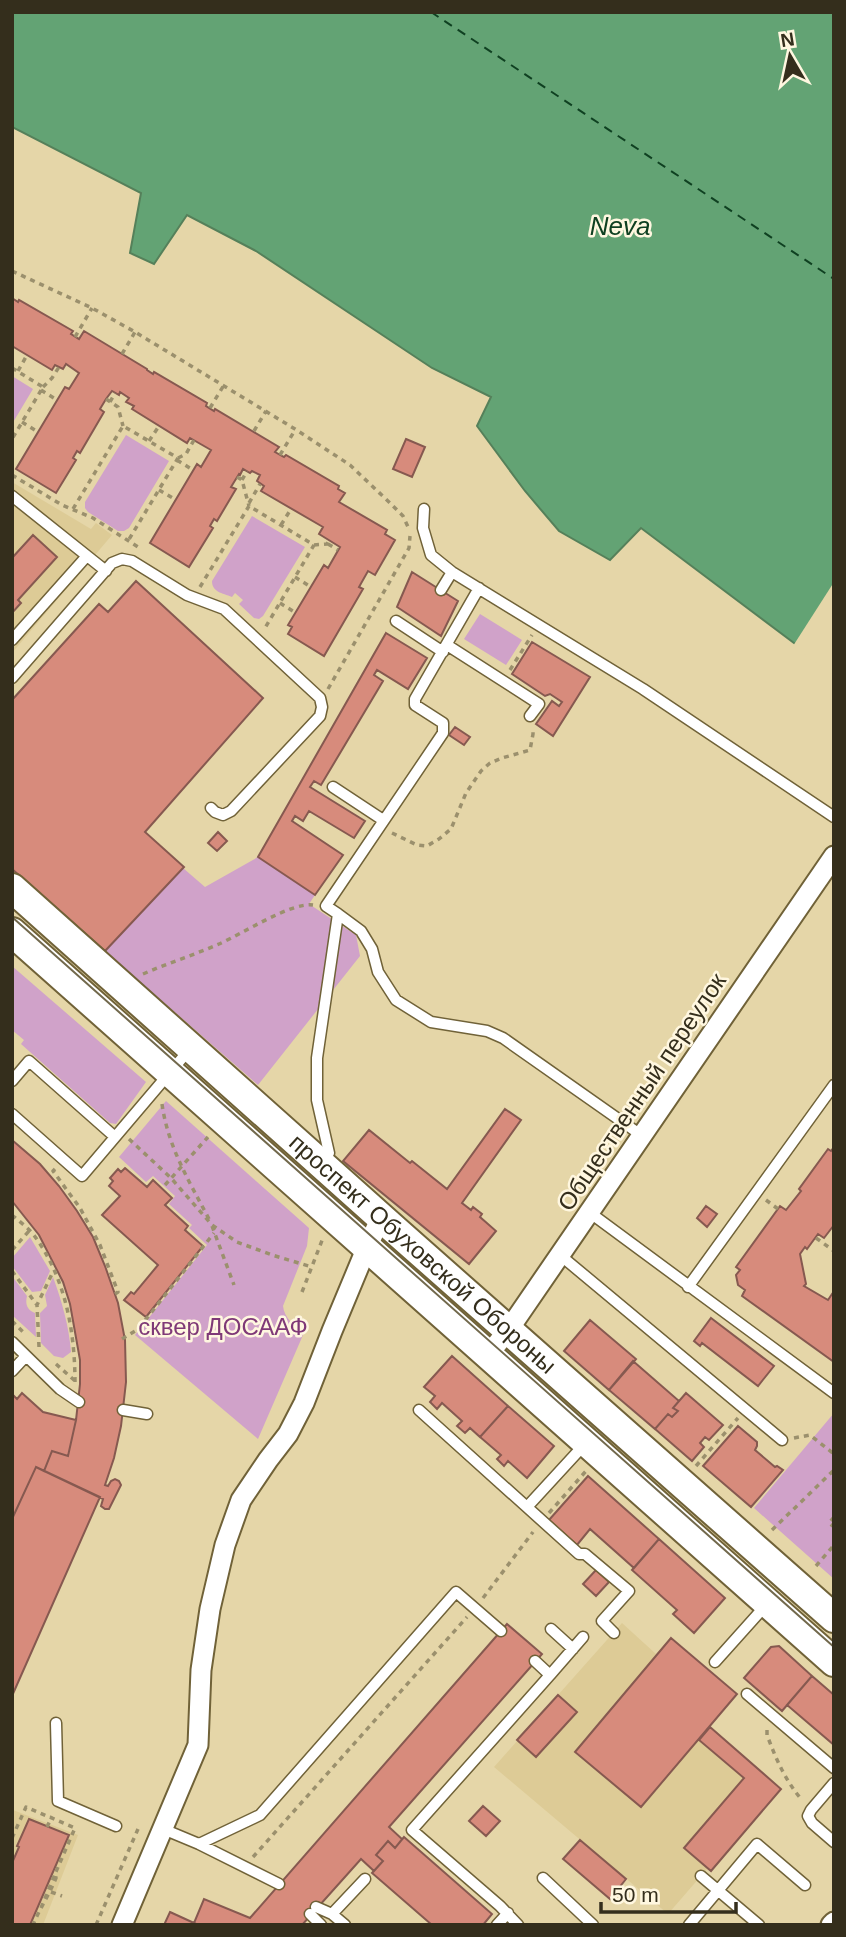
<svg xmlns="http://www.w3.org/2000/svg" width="846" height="1937" font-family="Arial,sans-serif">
<rect width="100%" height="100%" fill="#e5d6a8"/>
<!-- built -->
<path fill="#ddcb96" d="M12 482 91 529 96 523 112 535 12 653Z
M622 1623 656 1654 671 1638 737 1694 710 1727 781 1789 711 1871 707 1869 668 1914 494 1767Z
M13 1810 78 1835 43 1925H12Z"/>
<!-- green -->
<path fill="#d0a2c9" d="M12 376 33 389 12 424Z
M126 435 169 461 129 528 124 531H118L88 512 85 508V502Z
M252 516 305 547 263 616 259 619 254 618 239 604 243 600 235 593 232 597C222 593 212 592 212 581Z
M480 614 522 640 506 665 464 639Z
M258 857 315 895 309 904 356 935 360 956 258 1085 105 951 183 868 205 887Z
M12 966 146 1082 116 1124 110 1123 21 1044 24 1040 12 1030Z
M166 1101 309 1228 307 1246 283 1306C284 1318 295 1326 303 1335L258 1439 135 1335 207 1245 189 1228 192 1225 169 1204 175 1196 153 1176 146 1182 119 1157Z
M30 1237 50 1271 41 1291 32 1292 12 1266V1258Z
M12 1276 27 1296C25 1304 27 1310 35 1313L36 1337 12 1315Z
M53 1277C62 1302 69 1326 71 1352L63 1358 54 1356 41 1343 40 1313 47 1306 45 1295Z
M834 1413V1579L754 1508Z"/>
<!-- water -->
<path fill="#63a374" stroke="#55805a" stroke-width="2" d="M12 12H834V673L641 528 610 560 559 531 525 491 477 426 491 397 432 368 256 251 187 215 154 264 130 253 141 193 12 127Z"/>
<!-- pier -->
<path fill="#e5d6a8" d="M834 582V676L793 646Z"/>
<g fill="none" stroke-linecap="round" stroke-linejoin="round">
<!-- ferry -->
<path stroke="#0f4021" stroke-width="2" stroke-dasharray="9 7" stroke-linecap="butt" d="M431 12 834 279"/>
</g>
<!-- building -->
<path fill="#d78b7c" stroke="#865950" stroke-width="2" d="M12 298 18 302 19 300 73 331 71 334 79 339 84 331 147 369V370L153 374 154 372 207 403 206 406 214 411 215 409 279 447 275 452 284 457 286 455 339 486 338 489 345 493 339 502 387 530 385 534 395 540 375 575 368 571 359 587 363 589 324 656 288 634 292 627 288 625 324 565 328 568 340 547 319 534 323 527 261 491 264 486 257 481 260 475 252 471 250 473 243 469 240 475 239 474 231 487 236 489 217 521 214 519 210 526 213 528 189 567 150 543 197 464 201 467 211 450 190 438 187 443 132 409 134 406 126 402 129 398 120 392 119 395 112 391 106 399 100 409 104 412 80 453 77 451 73 458 76 460 56 493 16 469 65 387 69 389 79 373 66 364 63 369 55 365 52 370 12 346Z
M406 439 425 447 412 477 393 469Z
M33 535 57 557 18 600 21 603 12 613V558Z
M412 572 458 601 441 636 397 607Z
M136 581 263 698 145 832 184 867 105 951 12 869V700L99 604 108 612Z
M386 633 427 658 408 689 377 670 374 675 383 681 321 785 314 781 310 787 365 821 354 838 309 811 303 821 295 816 292 821 343 855 315 895 258 857Z
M532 642 590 677 553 736 536 724 552 701 559 706 562 702 550 694 545 696 512 674Z
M455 727 470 737 464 745 449 735Z
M218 832 227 841 217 851 208 843Z
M505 1109 521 1120 462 1203 471 1210 473 1207 482 1214 480 1217 496 1231 469 1264 343 1161 369 1130 410 1163 412 1161 447 1189Z
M12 1140 40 1164 59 1186 77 1211 93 1237 105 1266 118 1303 125 1340 126 1382 121 1426 114 1458 105 1485 108 1486 111 1481 115 1479 119 1481 121 1485 109 1509H105L101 1506 103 1499 44 1471 52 1451 68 1456 76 1420 80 1384V1360L70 1304 63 1282 39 1235 12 1201Z
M834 1147V1225L824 1238 818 1234 807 1249 805 1247 800 1254 806 1284 804 1286 828 1300 832 1294 834 1296V1362L742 1296 745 1290 738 1285 736 1275 740 1270 736 1267 780 1206 786 1210 801 1191 799 1189 828 1149 831 1151Z
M125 1168 147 1187 153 1180 172 1198 165 1205 188 1226 185 1230 203 1246 146 1317 124 1300 131 1292 134 1294 158 1265 102 1215 120 1196 109 1186 113 1181 110 1178 118 1169 121 1172Z
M706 1206 717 1214 707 1227 697 1218Z
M711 1318 774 1366 758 1386 702 1343 700 1346 694 1341Z
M590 1320 636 1359 609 1390 564 1351Z
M452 1356 508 1406 480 1437 470 1428 465 1433 457 1426 462 1421 442 1403 437 1409 430 1402 435 1396 424 1387Z
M633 1361 679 1401 673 1408 678 1411 672 1417 668 1414 655 1429 609 1390Z
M22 1393 43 1412 76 1420 68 1456 52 1451 44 1471 36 1467 12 1519V1394L17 1399Z
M686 1393 723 1425 709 1440 705 1437 700 1443 704 1447 692 1461 655 1429 668 1414 672 1417 678 1411 673 1408Z
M508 1406 554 1446 527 1478 508 1461 504 1466 497 1459 501 1455 480 1437Z
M738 1426 757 1442V1446L755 1450 775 1467 777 1466 783 1470 751 1507 703 1466Z
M36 1467 100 1497 12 1696V1519Z
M588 1476 659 1539 634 1568 590 1529 577 1545 549 1520Z
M659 1539 725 1598 694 1633 673 1614 677 1610 632 1570Z
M596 1570 609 1582 596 1596 583 1584Z
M507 1624 542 1654 389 1827 402 1839 395 1848 388 1841 376 1855 383 1861 374 1871 361 1859 302 1925H198L194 1923 204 1899 250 1918Z
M671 1638 737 1694 641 1807 575 1752Z
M779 1646 812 1676 782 1711 744 1678 771 1647Z
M812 1676 834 1695V1745L787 1705Z
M558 1695 577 1712 536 1757 517 1740Z
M710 1727 781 1789 711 1871 684 1848 744 1778 699 1740Z
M483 1806 500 1821 486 1836 469 1821Z
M29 1819 69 1835 30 1925H12V1863L19 1847 17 1846Z
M404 1837 492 1914 483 1925H432L372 1873 383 1861 376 1855 388 1841 395 1848Z
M580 1840 626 1879 610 1899 563 1859Z
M170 1912 194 1923 198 1925H164Z"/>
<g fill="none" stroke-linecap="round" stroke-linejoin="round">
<defs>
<path id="service" d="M12 496 106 571
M424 509 423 528 431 555 452 572 643 689 834 817
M441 590 452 572
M396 621 443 652
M12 640 86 557
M447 645 539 704 530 716
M12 678 112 563 122 559 132 561 187 595 224 609 320 698 322 707 320 716 231 811 223 815 215 812 211 808
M333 787 383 820
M338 914 326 906 443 733V723L415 705V699L479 588
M12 1081 29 1061 115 1137
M12 1114 82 1176 189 1050
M322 1161 329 1153 317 1100V1058L338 914 361 931 372 949 378 972 396 1000 431 1022 487 1031 503 1038 641 1135
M589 1212 834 1393
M560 1255 782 1440
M688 1287 834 1085
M12 1342 60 1389 79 1402
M12 1371 26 1356
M123 1410 147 1414
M419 1410 579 1554H585L629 1591 602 1621 614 1633
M527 1507 584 1445
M551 1629 573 1649
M715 1662 766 1605
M550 1675 583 1637
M747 1694 834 1768
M56 1723 58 1801 116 1826
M834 1783 811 1810 808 1816 812 1823 834 1842
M163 1829 199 1844 279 1884
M199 1844 260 1815 456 1592 501 1631
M701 1876 759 1925
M543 1878 593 1925
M316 1907 332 1914 345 1925
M310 1914 321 1925
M332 1914 365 1879
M497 1925 508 1913
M518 1925 500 1906 412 1830 550 1675 535 1661
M689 1925 757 1844 805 1885"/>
<path id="minor" d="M488 1355 509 1329 834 856
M122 1925 198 1745 201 1670 210 1609 225 1545 241 1500 268 1460 288 1434 304 1403 332 1331 367 1247 381 1218
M831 1925 834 1922"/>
<g id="secondary">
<path id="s1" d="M12 888 395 1230 834 1618"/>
<path d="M12 932 834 1662"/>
</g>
</defs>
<!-- service casing -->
<use href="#service" stroke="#706238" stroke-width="13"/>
<!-- minor casing -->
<use href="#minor" stroke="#706238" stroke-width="23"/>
<!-- secondary casing -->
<use href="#secondary" stroke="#706238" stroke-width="32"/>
<!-- path -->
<path stroke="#9b906d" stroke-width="3.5" stroke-dasharray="5 5" stroke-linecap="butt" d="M12 271 92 308 135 332 295 429 350 465 390 503 403 516 409 529
M75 337 92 308
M122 354 135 332
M12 368 43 387 12 439
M18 371 27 355
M43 387 52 378 59 367
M41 390 57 400
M106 399 118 407 123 426
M110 402 115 393
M210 408 224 385
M22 422 38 432
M254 431 266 411
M149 441 159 426
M280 455 295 430
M178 458 186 454 194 440
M177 460 193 470
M12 475 62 505 93 518 138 547
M237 477 242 480 249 506
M242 480 247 471
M159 490 176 500
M249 503 260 484
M73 509 123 426 178 458 128 541
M281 525 291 509
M328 544 338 550
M314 545 327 544 329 540
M295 577 311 587
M200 587 249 506 314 545 265 628
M280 603 296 613
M510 670 532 635
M328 689 409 548 410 536
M392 833 417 845 427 846 439 839 451 829 466 793 481 771 490 763 502 758 530 750 533 734V729
M143 974C168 963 194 955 219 944 242 934 291 902 313 905
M162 1104C168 1147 189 1181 209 1219
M129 1139 171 1178 212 1225 237 1242 272 1255 312 1267
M55 1169 53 1171 80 1208 100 1245 118 1292 115 1294
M165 1185 208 1137
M766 1200 778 1209
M12 1215C20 1222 30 1229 36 1238 66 1280 75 1333 75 1383
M212 1226 234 1285
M816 1238 834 1251
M12 1250 29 1231
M12 1271 37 1305
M302 1292 323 1238
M12 1321 23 1332
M122 1339 135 1331 147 1318 214 1233
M39 1347 37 1305 53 1272
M56 1364 74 1380
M794 1438 810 1435 834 1454
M696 1466 738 1418
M549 1513 586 1471
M834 1517 829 1523 834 1527
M772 1530 834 1470
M816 1566 834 1545
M483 1598 533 1532
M767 1730V1735C776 1759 785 1780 802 1800
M47 1827 52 1816
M12 1838 26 1807 75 1828 55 1874 56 1878C49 1895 40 1908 33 1925
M253 1857 467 1617
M51 1892 62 1896
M41 1908 55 1874
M96 1925 138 1829"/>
<!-- service -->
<use href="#service" stroke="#fff" stroke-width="10"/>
<!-- minor -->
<use href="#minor" stroke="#fff" stroke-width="19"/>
<!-- secondary -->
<use href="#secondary" stroke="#fff" stroke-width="28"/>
<!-- tram -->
<path stroke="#72694d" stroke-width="2" d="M12 917 834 1647"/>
</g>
<g text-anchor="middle" stroke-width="5" stroke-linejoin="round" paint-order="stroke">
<!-- street labels -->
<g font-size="24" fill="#342e1c" stroke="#fff7e0">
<text transform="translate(642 1092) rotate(-56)" y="8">Общественный переулок</text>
<text dy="8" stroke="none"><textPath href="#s1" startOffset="550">проспект Обуховской Обороны</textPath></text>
</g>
<!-- park labels -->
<g font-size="24" fill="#7f3977" stroke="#fff7e0">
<text x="223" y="1335">сквер ДОСААФ</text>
</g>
<!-- water labels -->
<g font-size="26" font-style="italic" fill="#0f4021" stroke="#fff7e0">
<text x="620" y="235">Neva</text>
</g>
</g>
<!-- border -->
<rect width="846" height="1937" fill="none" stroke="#342e1c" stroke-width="28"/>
<!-- north arrow -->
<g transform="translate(790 56) rotate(351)" stroke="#fff7e0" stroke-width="5" paint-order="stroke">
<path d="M0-5L12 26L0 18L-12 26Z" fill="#342e1c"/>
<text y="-10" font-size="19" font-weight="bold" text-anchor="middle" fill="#342e1c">N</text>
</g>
<!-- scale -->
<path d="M601 1902v10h135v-10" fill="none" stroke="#342e1c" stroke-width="3.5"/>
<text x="612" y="1902" font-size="21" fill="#342e1c" stroke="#fff7e0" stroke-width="5" paint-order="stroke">50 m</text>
</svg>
